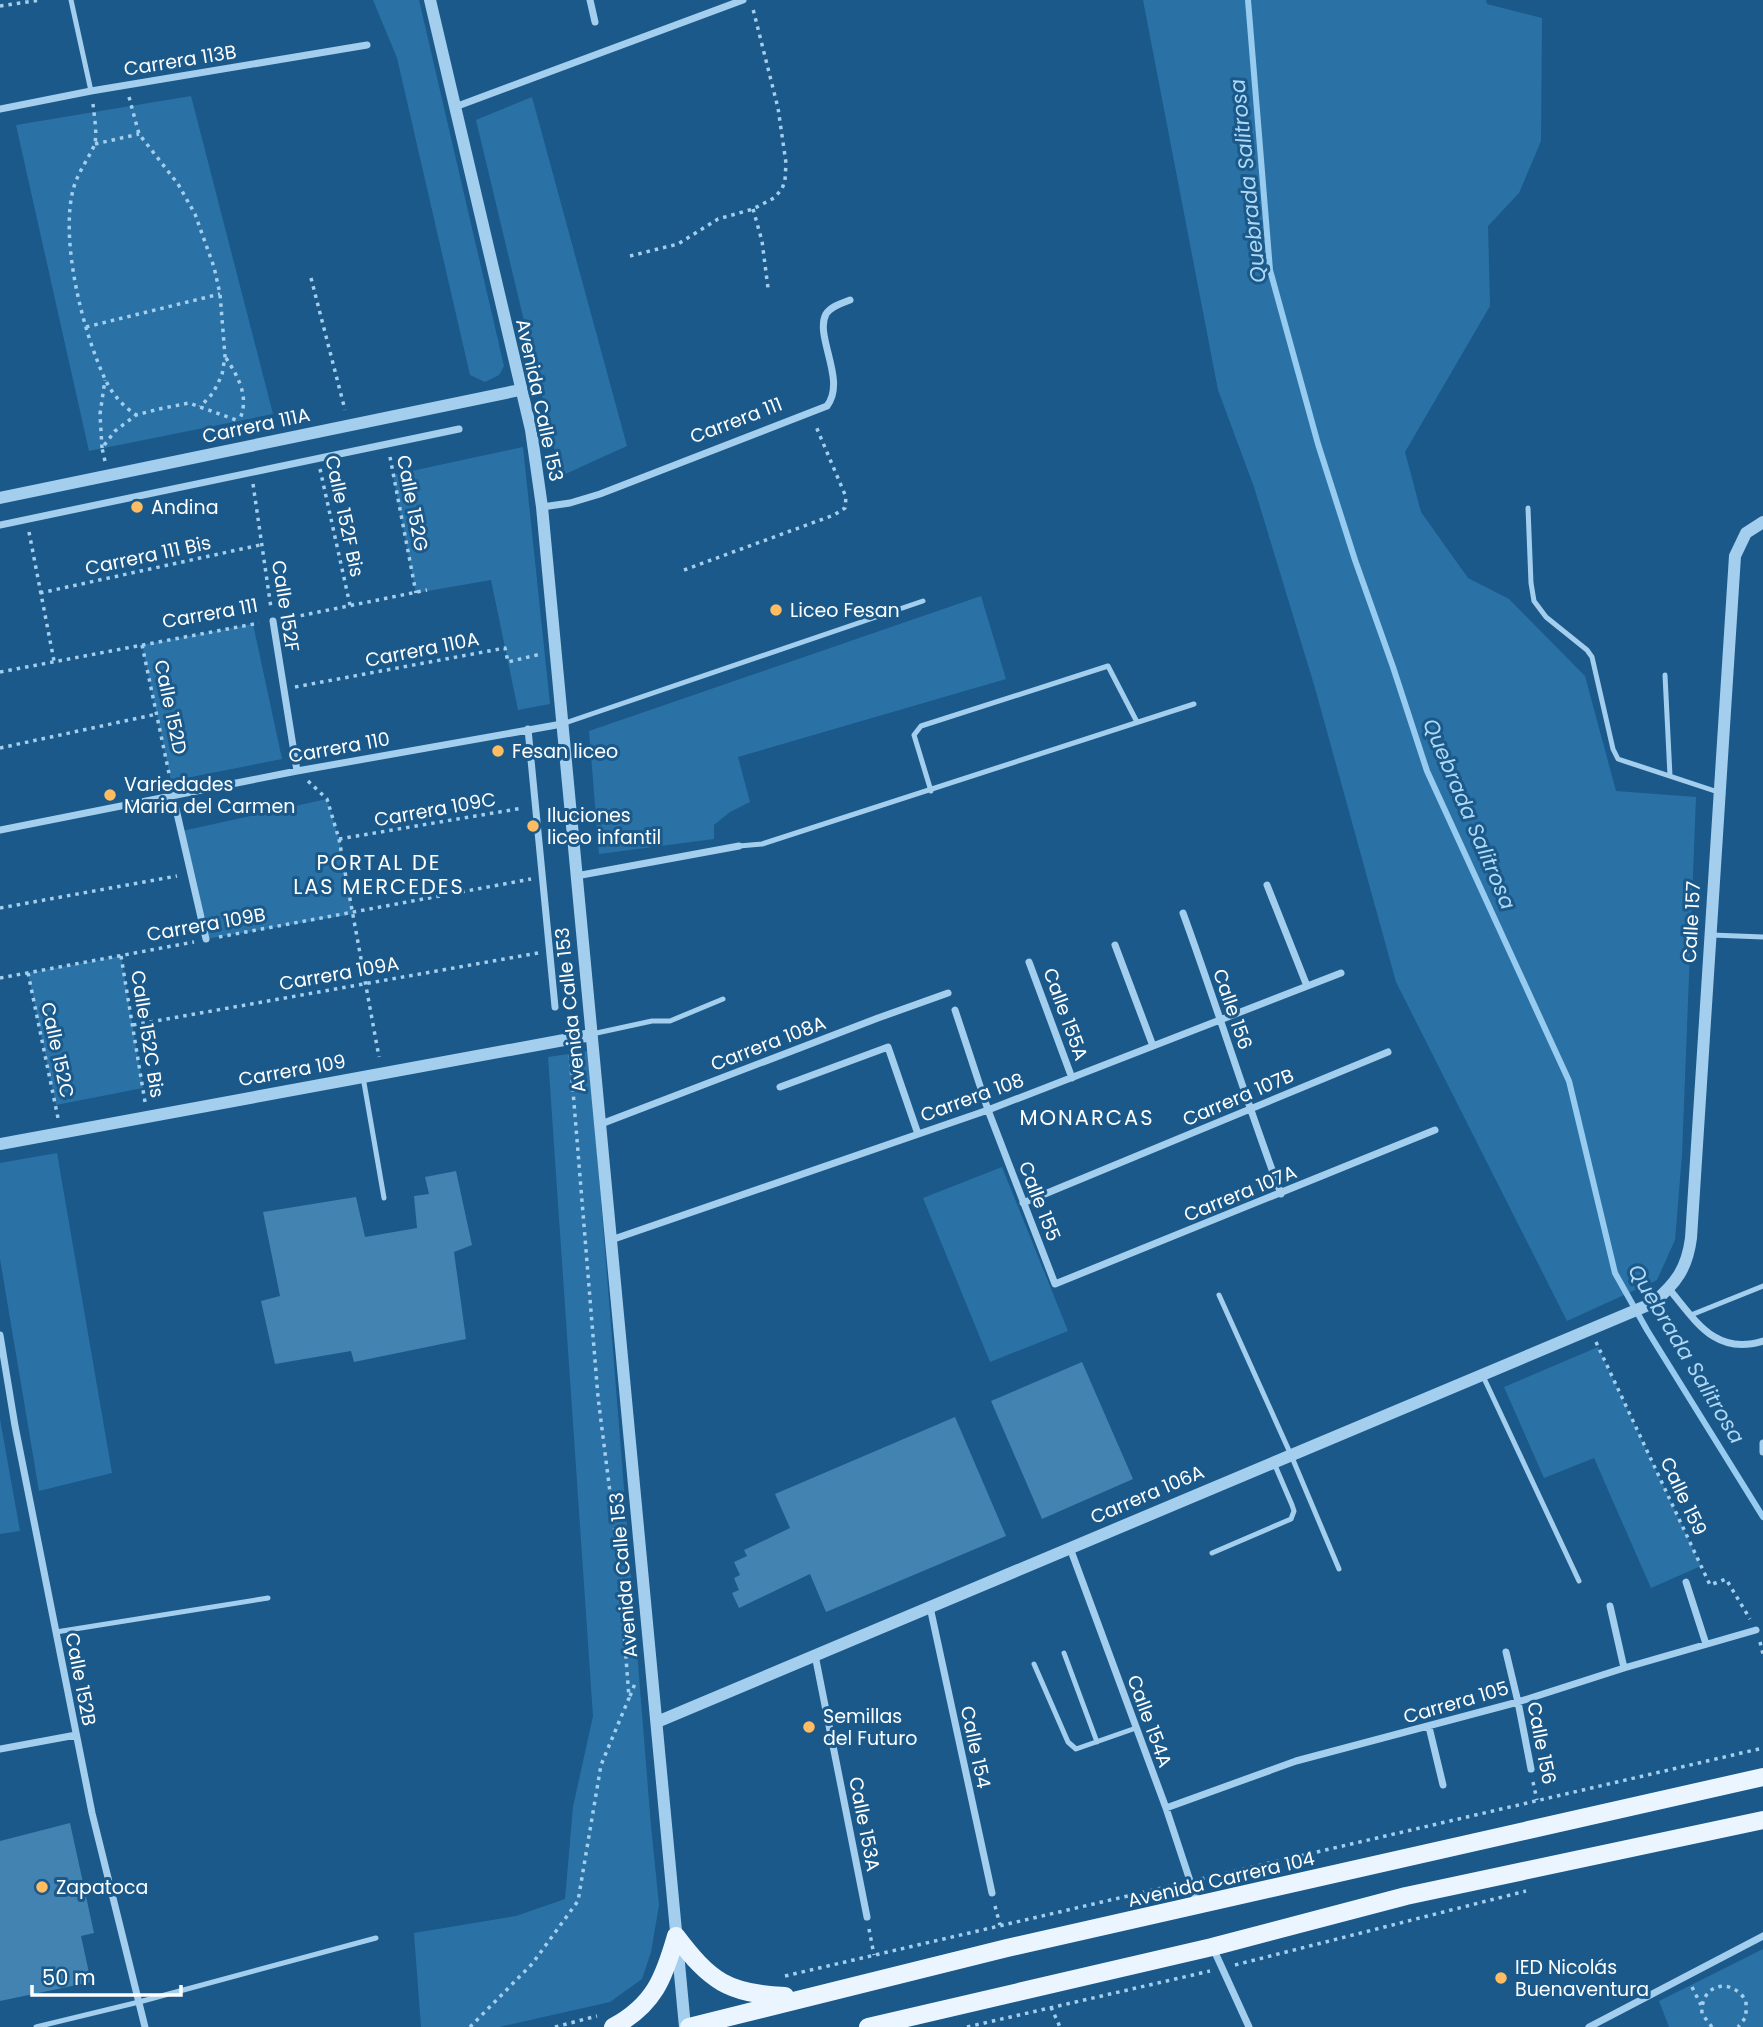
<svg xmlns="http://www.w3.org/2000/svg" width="1763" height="2027" font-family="Poppins,sans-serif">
<rect width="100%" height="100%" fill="#1a598a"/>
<!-- green -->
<path fill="#2a72a6" d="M373 0H419L504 366 499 375 485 382 470 375 397 58Z
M1143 0H1486L1487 4 1542 18 1541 141 1519 193 1488 226 1490 306 1405 452 1421 512 1468 578 1509 599 1585 676 1616 791 1696 797 1682 1155 1675 1240 1657 1280 1567 1321 1396 982 1315 688 1254 487 1218 390Z
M191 96 273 414 89 451 16 125Z
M532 97 627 446 561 476 476 120Z
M523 447 550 704 518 710 491 580 416 593 393 475Z
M981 596 1006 679 738 757 750 802 730 812 714 825V839L599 854 589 731Z
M253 624 282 759 171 781 142 645Z
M327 799 339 839 353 914 206 939 182 831Z
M121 956 143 1088 56 1105 28 973Z
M589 1051 651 1826 659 1905 651 1952 642 1979 610 2002 499 2027H421L414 1933 516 1916 565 1899 573 1807 593 1716 548 1057Z
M57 1153 112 1473 39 1491 0 1259V1163Z
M1002 1167 1068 1331 990 1362 923 1198Z
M1598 1347 1701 1566 1651 1588 1594 1458 1544 1478 1504 1387Z
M0 1419 20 1531 0 1534Z
M1763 1949V2027H1669L1659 2001Z"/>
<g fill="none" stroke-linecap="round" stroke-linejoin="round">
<!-- stream -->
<path stroke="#97cbef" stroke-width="6" d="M1248 0 1270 270 1318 444 1355 560 1393 667 1427 771 1569 1081 1615 1273 1647 1330 1763 1517"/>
</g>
<!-- building -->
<path fill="#4383b2" d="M456 1171 472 1245 454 1252 466 1339 354 1362 351 1351 275 1364 261 1301 280 1296 263 1212 356 1197 365 1237 417 1228 414 1196 429 1194 425 1177Z
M1082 1362 1133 1479 1042 1519 991 1401Z
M955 1417 1006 1536 826 1612 810 1574 739 1608 732 1593 739 1590 734 1578 740 1575 734 1562 747 1556 744 1550 790 1528 775 1494Z
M70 1823 94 1933 81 1936 91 1982 0 2001V1841Z"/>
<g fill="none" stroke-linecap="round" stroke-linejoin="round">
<!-- path -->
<path stroke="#a4ceed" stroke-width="3.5" stroke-dasharray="3.5 5" stroke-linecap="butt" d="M0 6 40 0
M129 97 139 134 178 184 195 214 214 267 220 294 225 356 222 375 213 393 200 407
M93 104C94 115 98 136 94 146 87 161 77 174 73 190 60 242 83 332 105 379 112 394 123 406 136 415
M95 144 139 134
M753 209 762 241 768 288
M630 256 678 244 718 219 753 209 774 198 782 189 785 180 786 163 778 108 753 9
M311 278 345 410
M86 327 220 294
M226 358C239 378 250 398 239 421
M102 448 100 414 105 380
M390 457 416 593
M105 461 102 448 115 431 136 415 159 409 189 403 239 421 245 433
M320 469 350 605
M253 484 271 608
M29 532 54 661
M684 570 834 515 845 508 846 497 815 424
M40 593 260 545
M284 619 427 590
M142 645 171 783
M0 672 259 623
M295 687 505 648 508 662 541 654
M0 748 157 714
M308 781 327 799 339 839 379 1057
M339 839 523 808
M0 908 177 876
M219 937 531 879
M121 956 145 1102
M28 973 58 1118
M0 978 194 942
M133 1025 538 953
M1596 1342 1710 1585 1726 1579 1750 1619
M1760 1642 1763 1654
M630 1696 636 1681
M1533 1782 1537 1800
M1201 1879 1763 1748
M995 1906 1000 1925
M869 1929 874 1955
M1235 1965 1526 1891
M785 1976 1179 1884
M1692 1987 1701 2005
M1051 2007 1060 2027
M470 2027 532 1964 578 1901 601 1765 629 1698 619 1564 598 1397 570 1054
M555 2027 597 2016
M967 2027 1210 1971
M1712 2027 1702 2014C1700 1984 1731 1976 1746 2001V2017L1738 2027"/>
<!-- service -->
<path stroke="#a4ceed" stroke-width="5" d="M71 0 91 91
M1528 508 1531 583 1534 601 1546 617 1587 650 1592 657 1613 749 1618 759 1718 792
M1665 675 1670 776
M565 723 923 601
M931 791 914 735 921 726 1108 666 1137 722
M739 846 762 844 1194 704
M1712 935 1763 937
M592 1034 652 1021H670L723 999
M363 1077 384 1198
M1219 1295 1291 1455 1339 1569
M1691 1315 1763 1286
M1482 1374 1579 1581
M1212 1553 1291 1519 1294 1511 1292 1505 1274 1463
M56 1632 268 1598
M1064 1653 1097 1742
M1034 1664 1068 1742 1076 1749 1136 1728
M36 2027 139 2002 376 1938"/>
<!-- minor -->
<path stroke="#a4ceed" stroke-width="7" d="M590 0 595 22
M455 107 743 0
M0 109 91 91 367 45
M542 507 570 503 600 494 827 406C847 380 814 336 826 314 831 306 842 303 850 300
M0 525 459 429
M273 621 297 771
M528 729 555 1007
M173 796 206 939
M0 830 297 771 562 724
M576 876 739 846
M1267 885 1307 986
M1183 913C1217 1006 1246 1101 1281 1194
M1115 945 1153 1046
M1029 962 1072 1078
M955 1010 988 1110 1055 1284 1435 1130
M780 1087 888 1047 918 1134
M601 1124 878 1018 948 993
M1023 1203 1388 1052
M611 1240 988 1110 1341 973
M1669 1289C1696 1321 1715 1356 1763 1341
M0 1335 15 1426 92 1813 145 2027
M1763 1443V1452
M1070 1548 1166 1808 1198 1905
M1686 1582 1706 1644
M1610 1606 1624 1668
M930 1607 992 1893
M1506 1652 1518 1702 1531 1769
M815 1655 867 1917
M1429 1727 1443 1785
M0 1749 76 1735
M1166 1808 1296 1761 1518 1702 1624 1668 1756 1630
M1213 1948 1249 2027
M1589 2027 1763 1936"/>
<!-- tertiary -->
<path stroke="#a4ceed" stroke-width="12" d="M430 0 531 430 542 507 685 2027
M0 498 520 390
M0 1144 591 1035
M657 1722 1653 1303C1676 1283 1687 1269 1691 1238L1735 556 1746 533 1763 522"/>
<!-- primary -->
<path stroke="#eaf5ff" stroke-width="18" d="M676 1936C710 1981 728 1994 785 1996
M613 2027C654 2005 664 1978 676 1936
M689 2027 1007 1948 1763 1777
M868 2027 1212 1947 1406 1896 1763 1820"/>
</g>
<!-- markers -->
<g fill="#ffbc60" stroke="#1a598a" stroke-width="2.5">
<circle cx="137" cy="507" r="7"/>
<circle cx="776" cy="610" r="7"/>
<circle cx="498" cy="751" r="7"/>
<circle cx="110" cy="795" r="7"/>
<circle cx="533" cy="826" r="7"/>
<circle cx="809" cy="1727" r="7"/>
<circle cx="42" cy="1887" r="7"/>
<circle cx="1501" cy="1978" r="7"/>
</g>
<g text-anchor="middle" stroke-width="6" stroke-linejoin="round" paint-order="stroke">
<!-- street labels -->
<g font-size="19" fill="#fff" stroke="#1a598a">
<text transform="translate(180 60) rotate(-9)" y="7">Carrera 113B</text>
<text transform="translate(540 400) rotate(78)" y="7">Avenida Calle 153</text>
<text transform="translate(736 420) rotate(-21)" y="7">Carrera 111</text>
<text transform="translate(256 425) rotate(-12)" y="7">Carrera 111A</text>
<text transform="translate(413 503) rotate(79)" y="7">Calle 152G</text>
<text transform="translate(345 516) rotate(78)" y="7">Calle 152F Bis</text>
<text transform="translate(148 555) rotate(-12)" y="7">Carrera 111 Bis</text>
<text transform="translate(286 606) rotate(81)" y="7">Calle 152F</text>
<text transform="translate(210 613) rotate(-10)" y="7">Carrera 111</text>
<text transform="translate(422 649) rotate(-11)" y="7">Carrera 110A</text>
<text transform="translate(171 707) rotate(78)" y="7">Calle 152D</text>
<text transform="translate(339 747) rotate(-10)" y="7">Carrera 110</text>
<text transform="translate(435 809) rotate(-10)" y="7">Carrera 109C</text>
<text transform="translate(1691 922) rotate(-87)" y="7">Calle 157</text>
<text transform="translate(206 924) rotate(-10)" y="7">Carrera 109B</text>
<text transform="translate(339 973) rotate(-10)" y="7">Carrera 109A</text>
<text transform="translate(1233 1009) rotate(71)" y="7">Calle 156</text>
<text transform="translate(570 1010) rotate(-96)" y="7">Avenida Calle 153</text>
<text transform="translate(1066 1014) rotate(70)" y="7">Calle 155A</text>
<text transform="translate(148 1034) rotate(81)" y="7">Calle 152C Bis</text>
<text transform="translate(768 1043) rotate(-21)" y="7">Carrera 108A</text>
<text transform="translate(58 1050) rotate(78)" y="7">Calle 152C</text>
<text transform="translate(292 1070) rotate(-10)" y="7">Carrera 109</text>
<text transform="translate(972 1097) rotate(-20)" y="7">Carrera 108</text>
<text transform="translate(1238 1097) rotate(-23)" y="7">Carrera 107B</text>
<text transform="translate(1240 1193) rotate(-22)" y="7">Carrera 107A</text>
<text transform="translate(1040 1201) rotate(69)" y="7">Calle 155</text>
<text transform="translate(1147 1494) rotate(-23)" y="7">Carrera 106A</text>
<text transform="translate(1684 1496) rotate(65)" y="7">Calle 159</text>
<text transform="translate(623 1575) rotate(-95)" y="7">Avenida Calle 153</text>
<text transform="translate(81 1679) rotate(79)" y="7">Calle 152B</text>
<text transform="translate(1456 1702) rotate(-16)" y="7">Carrera 105</text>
<text transform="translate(1150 1721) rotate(70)" y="7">Calle 154A</text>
<text transform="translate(1542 1743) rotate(79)" y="7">Calle 156</text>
<text transform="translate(976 1747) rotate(78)" y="7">Calle 154</text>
<text transform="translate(865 1824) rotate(79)" y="7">Calle 153A</text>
<text transform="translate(1221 1879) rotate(-13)" y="7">Avenida Carrera 104</text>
</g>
<!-- poi labels -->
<g font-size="19" fill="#fff" stroke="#1a598a" text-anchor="start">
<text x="151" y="514">Andina</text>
<text x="790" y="617">Liceo Fesan</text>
<text x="512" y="758">Fesan liceo</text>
<text x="124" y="791">Variedades<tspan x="124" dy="22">Maria del Carmen</tspan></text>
<text x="547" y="822">Iluciones<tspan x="547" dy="22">liceo infantil</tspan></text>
<text x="823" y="1723">Semillas<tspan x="823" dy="22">del Futuro</tspan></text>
<text x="56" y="1894">Zapatoca</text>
<text x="1515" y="1974">IED Nicolás<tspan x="1515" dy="22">Buenaventura</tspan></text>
</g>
<!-- water labels -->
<g font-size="21" font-style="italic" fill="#afd8f4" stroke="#1a598a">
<text transform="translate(1248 181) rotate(-96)" y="7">Quebrada Salitrosa</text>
<text transform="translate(1469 814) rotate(67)" y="7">Quebrada Salitrosa</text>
<text transform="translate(1686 1354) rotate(59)" y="7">Quebrada Salitrosa</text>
</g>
<!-- neighbourhood labels -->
<g font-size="21" letter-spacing="2" fill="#fff" stroke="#1a598a">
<text x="379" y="870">PORTAL DE<tspan x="379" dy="24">LAS MERCEDES</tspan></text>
<text x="1087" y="1125">MONARCAS</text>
</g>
</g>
<!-- scale -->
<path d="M32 1985v10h149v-10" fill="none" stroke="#ffffff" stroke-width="3.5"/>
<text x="42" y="1985" font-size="21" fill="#ffffff" stroke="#1a598a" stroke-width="5" paint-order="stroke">50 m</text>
</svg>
